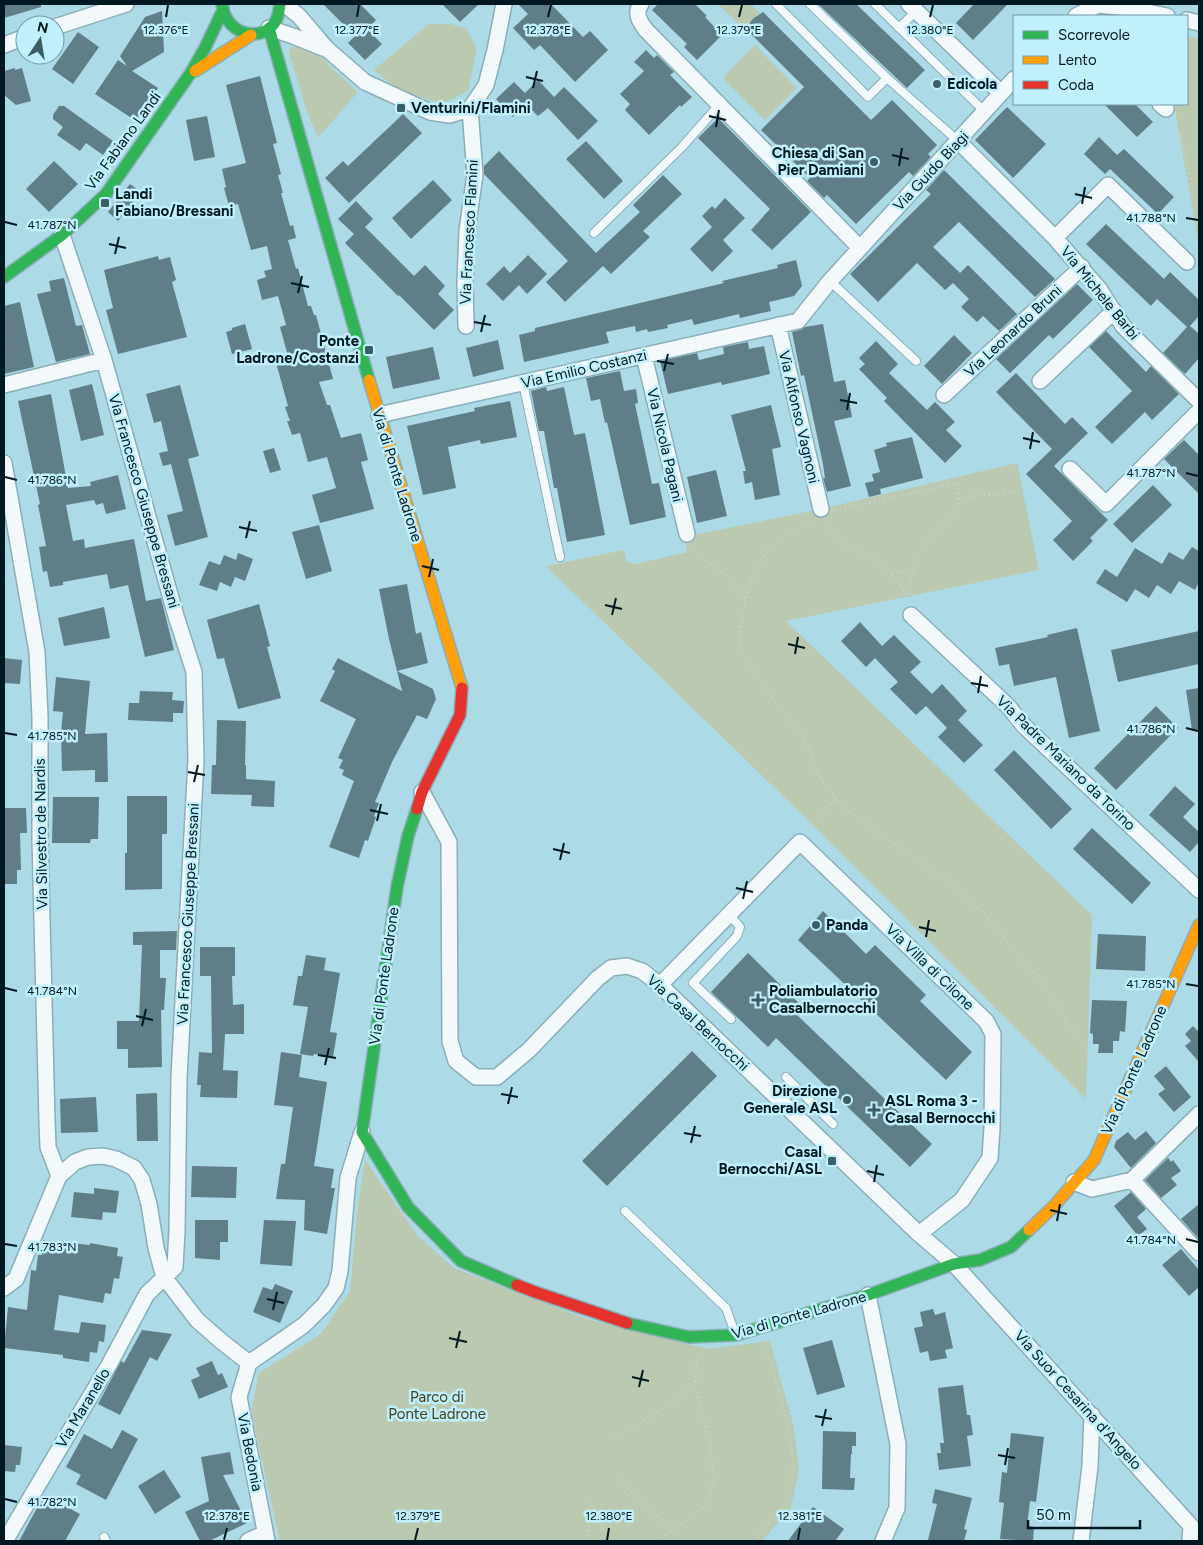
<svg xmlns="http://www.w3.org/2000/svg" width="1203" height="1545" font-family="Figtree,sans-serif">
<rect width="100%" height="100%" fill="#acdae6"/>
<!-- green -->
<path fill="#bbc9b1" d="M718 4H751L760 13C755 18 749 26 744 29Z
M429 24H451L467 29 477 49 468 91 442 104 400 91 374 70Z
M1187 36 1199 39V245L1174 104H1187Z
M300 43 314 47 332 68 358 92 318 138 307 111 289 53 292 46Z
M755 45 797 88 765 120 723 78Z
M1017 463 1039 570 786 621 1092 915 1086 1099 811 823 546 566 624 550 627 562 636 564 687 552 684 537 821 509Z
M365 1160 417 1235 454 1268 587 1319 708 1349 770 1341 794 1428 799 1471 791 1507 763 1540 761 1541H280L251 1411 259 1373 321 1334 350 1291 358 1205Z"/>
<!-- building -->
<path fill="#607e88" d="M4 4H41V7L4 18Z
M323 4H360L376 20 367 29 382 44 365 60 348 43 355 36Z
M442 4H479L460 22Z
M518 4H551L583 37 590 31 608 50 575 82 540 45 534 50 513 28 528 14Z
M658 4H695L707 16 705 17 722 35 697 60 684 47 687 44 652 10Z
M818 4H856L925 70 907 88Z
M974 4H1008L973 40 956 23Z
M162 11 164 52 132 71 158 88 136 121 95 94 118 60 127 66 120 56 145 17Z
M763 12 871 120 892 100 937 145 928 154 931 157 913 176 909 172 856 224 827 195 824 198 807 181 810 178 761 130 804 87 745 28 750 25V22L754 18Z
M78 32 99 47 73 84 52 69Z
M646 50 654 58 657 55 674 72 670 75 692 97 681 107 680 105 649 135 625 110 630 104 620 94 644 71 634 62Z
M15 68V70L22 68 31 101 16 105 4 95V71Z
M260 76 277 143 273 144 281 174 278 175 283 193H281L290 226 293 225 296 238 288 240 296 269 298 268 308 306H311L314 315H316L333 379 319 382 327 405H330L341 438 361 433 368 460 361 462 374 509 320 523 312 495 336 488 327 457 308 462 300 433 292 435 287 421H290L285 407 288 406 275 359 288 356 280 327 286 325 278 296 262 300 257 280 266 277 264 271 272 269 267 246 251 250 238 204 229 206 224 188 226 187 222 169 246 163 226 85Z
M538 80 554 97 564 87 598 121 578 140 548 108 538 116 526 104 513 117 496 99 514 82 525 93Z
M1104 104H1135L1153 122 1137 137Z
M59 106H64L113 141 103 155 86 143 80 151 57 135 63 127 53 119V115Z
M1007 107 1046 144 1013 178 975 140Z
M403 114 422 133 349 203 325 178 343 161 348 166Z
M207 116 215 157 194 161 186 120Z
M718 118 811 212 772 250 751 230 770 209 698 138Z
M1099 137 1117 155 1124 149 1174 197 1158 214 1110 169 1105 174 1084 154Z
M586 141 623 181 604 199 566 159Z
M499 151 596 253 640 212 633 205 663 175 682 194 643 231 650 237 611 274 603 266 565 302 546 282 568 261 484 174V166Z
M54 161 78 184 49 212 26 189Z
M944 170 1055 279 1035 297 959 222 933 247 960 273 968 265 1017 314 999 331 983 316 977 322 961 307 969 299 953 283 945 290 917 263 878 302 850 274 931 194 926 190Z
M433 180 452 200 411 239 392 218Z
M130 184 141 192 118 221 108 212Z
M725 198 745 218 723 240 733 251 712 272 690 249 712 227 702 216 712 206 715 209Z
M356 201 373 219 365 227 414 276 425 265 445 286 438 294 454 310 434 330 399 295 398 296 345 243 354 234 338 219Z
M1106 224 1164 279 1170 272 1199 300V316L1190 326 1199 334V358L1185 374 1163 353 1187 327 1157 299 1151 306 1086 244Z
M528 255 547 274 527 294 519 285 503 301 486 284 504 266 510 273Z
M158 256 159 260 170 257 176 280 172 282 187 337 118 354 106 310 113 308 104 270Z
M796 260 802 286 794 296 769 302 771 311 740 318 739 314 694 325 692 319 667 325 668 328 648 332 647 329 636 332 635 326 606 332 609 343 524 362 519 335 535 331V328L724 283 722 281 778 268 777 265Z
M64 278 76 326 82 325 90 354 56 362 37 294 51 291 49 281Z
M1077 284 1093 300 1053 339 1049 335 1010 373 996 359Z
M20 302 34 367 4 374V306Z
M245 324 252 349 232 354 226 332 232 330V328Z
M823 324 834 382 845 380 852 417 834 421 851 486 827 492 823 478H825L823 464 804 375 801 376 792 332 800 330 805 327Z
M1106 331 1146 372 1151 366 1179 394 1152 420 1145 412 1112 444 1095 427 1132 391 1089 347Z
M954 335 972 353 942 384 924 366Z
M498 340 504 369 473 377 466 348Z
M876 341 898 364 889 373 927 410 935 402 955 422 946 430 962 446 945 463 884 401 887 398 859 369 865 364 859 358Z
M748 342 749 349 764 346 770 374 722 385 721 382 668 394 660 361 697 353 699 360 724 354 723 347Z
M433 347 440 379 393 389 386 357Z
M620 371 624 391 636 389 638 403 635 404 652 484 659 483 666 517 630 525 607 422 605 423 600 399 591 401 586 378Z
M1016 373 1065 424 1072 417 1088 433 1054 466 1108 520 1090 538 1093 541 1073 561 1053 540 1072 521 1026 474 1052 449 996 392Z
M92 384 104 435 81 441 69 390Z
M180 385 199 456 188 459 208 537 175 546 167 515 183 511 171 464 163 466 159 453 168 451 161 421 154 423 146 394Z
M546 387 547 391 564 387 574 435 585 433 605 535 567 542 557 488H554L544 431H539L531 391Z
M51 394 68 488 91 486 90 482 118 475 126 509 106 514 103 503 96 505 94 500 66 505 73 541 84 539 85 548 134 539 146 601 161 598 174 650 145 657 128 585 110 589 107 574 63 582V585L50 587 47 571 43 572 39 547 46 546 38 505 40 504 18 401Z
M510 401 517 437 481 444 480 440 448 447 456 488 423 495 407 426 475 411 474 408Z
M771 405 781 447 772 449 780 495 755 500 752 482 745 484 743 471H746L731 415Z
M912 437 923 478 880 489 881 494 869 497 865 483 874 481 872 474 880 472 874 450 887 446 886 443Z
M1184 440 1199 455V494L1164 459Z
M274 448 281 470 270 473 263 451Z
M716 470 727 516 697 523 687 477Z
M1153 485 1172 505 1132 543 1113 524Z
M319 525 332 571 306 579 292 532Z
M1192 547 1199 551V582L1195 590 1179 581 1171 594 1157 585 1149 598 1135 589 1127 602 1096 583 1105 569 1117 577 1135 548 1162 564 1169 552 1183 560Z
M238 553 253 559 245 581 235 577 231 587 220 582 217 591 199 585 209 561 220 565 224 555 236 560Z
M407 584 416 634 421 632 428 663 397 671 433 689 436 699 427 719 417 715 392 762 375 802 379 803 374 816 376 817 368 841 365 840 359 858 329 847 354 781 342 775 344 770 339 768 343 760 338 758 356 719 320 701 335 671 332 669 338 658 402 691 389 639 379 589Z
M259 604 270 646 267 647 281 698 238 709 224 658 217 659 207 620Z
M104 607 110 638 64 646 58 618Z
M860 622 882 646 894 635 921 662 910 672 932 694 942 684 967 711 958 720 983 745 964 763 938 737 947 728 926 706 916 715 890 689 898 682 875 658 866 667 841 641Z
M1077 628 1100 731 1069 738 1056 677 1014 686 1009 664 999 666 995 648 1048 637 1047 635Z
M1199 631V664L1118 682 1111 650Z
M4 658 22 660 20 684 4 683Z
M56 677 90 681 85 734 107 733 108 782H95V770L62 771 61 732 63 712 53 711Z
M1199 688V730H1192L1186 690Z
M140 691 173 692 172 700 184 701 183 713H173V722L128 720 129 703H139Z
M1156 706 1178 728 1116 790 1094 768Z
M217 720 246 721 245 765H246V779L275 781 274 807 251 806 252 795 211 794 212 765H216Z
M1014 750 1072 809 1051 829 994 770Z
M1175 786 1195 804 1183 817 1199 832V842L1190 852 1149 815Z
M127 796H167V834H162V889L125 890V853H127Z
M53 797H99L98 839H91L90 843H52Z
M4 808H26L27 833H20L21 870H17V884H4Z
M1092 828 1151 883 1132 904 1073 849Z
M823 911 866 954 875 945 926 995 920 1001 972 1052 946 1080 798 940Z
M177 931 176 950H160V978H166L164 1010H161L162 1067 128 1068V1049H117V1021H139L142 945H133V932Z
M1098 934 1146 936 1145 971 1096 969Z
M200 947H235V976H232L233 1005 244 1004V1034H225L223 1070 238 1071 237 1098 200 1097 201 1085H197L199 1052 212 1053 211 976H200Z
M748 953 805 1009 798 1016 932 1144 910 1167 776 1038 768 1047 711 992Z
M306 955 326 958 324 970 340 973 330 1032 337 1033 333 1057 314 1054 313 1056 300 1054 308 1007 293 1005 298 976H302Z
M1092 1000 1127 1001 1125 1032 1120 1031 1119 1041H1113V1053H1098L1099 1044H1093V1034L1090 1033Z
M1193 1026 1199 1032V1062L1185 1046 1191 1041 1185 1034Z
M692 1051 717 1076 607 1186 582 1161Z
M281 1052 302 1055 299 1077 327 1082 314 1166 334 1169 331 1188H335L327 1234 304 1230 305 1200 276 1199 281 1164H285L293 1107 274 1105Z
M1166 1066 1191 1097 1174 1112 1158 1094 1165 1089 1154 1076Z
M157 1093 158 1141H137L136 1094Z
M96 1097 98 1132 61 1133 60 1099Z
M1146 1131 1156 1143 1131 1168 1114 1147 1116 1141 1128 1132 1135 1140Z
M1168 1158 1171 1162 1173 1160 1181 1171 1171 1178 1177 1185 1161 1198 1145 1180Z
M192 1166 237 1167 236 1198 191 1197Z
M94 1188 119 1191 116 1213 103 1212 102 1220 71 1217 74 1192 94 1194Z
M1131 1192 1146 1209 1137 1217 1147 1229 1138 1236 1114 1206Z
M1199 1204V1239L1181 1219Z
M195 1220H228V1242H220V1260L195 1258Z
M264 1220 296 1221 292 1266 260 1264Z
M43 1240 90 1245V1243L118 1248 117 1256 123 1257 119 1279 114 1278 111 1294 105 1293 103 1303 59 1295 54 1330 79 1333 81 1322 106 1325 104 1342 99 1341 97 1353 90 1352 89 1362 63 1358V1355L4 1348 8 1307 27 1310 31 1270 36 1271 38 1255H42Z
M1181 1249 1199 1270V1287L1189 1296 1162 1265Z
M275 1284 293 1291 280 1323 253 1312 263 1287 272 1290Z
M933 1309 935 1315 945 1312 953 1348 945 1350 947 1358 930 1361 928 1351 920 1353 914 1328 923 1326 920 1312Z
M142 1330 172 1334 157 1361 150 1357 120 1415 98 1404 121 1361 124 1363Z
M832 1340 845 1387 817 1395 803 1348Z
M212 1361 218 1375 222 1373 228 1387 199 1399 191 1380 200 1376 196 1368Z
M963 1385 967 1415H970L973 1435 967 1436 971 1466 939 1470 937 1453H941L940 1443H944L938 1388Z
M122 1430 138 1439 106 1500 76 1484 81 1475 66 1467 84 1434 112 1449Z
M823 1431 856 1432V1446H852V1454H851L850 1478H855L854 1490 822 1489Z
M1011 1433 1044 1437 1036 1502 1030 1501 1027 1526 1034 1527 1033 1541 1000 1539 1004 1503 999 1502 1002 1472 1007 1473Z
M4 1445 22 1447 20 1465H16L15 1472 4 1471Z
M230 1452 234 1474 223 1475 247 1523 209 1541H200L185 1512 209 1501 201 1457Z
M164 1470 181 1497 155 1514 138 1486Z
M935 1489 972 1498 964 1529 967 1530 964 1541H934L928 1540 937 1504 932 1503Z
M44 1495 80 1514 65 1541H19Z
M813 1507 844 1529 835 1541H788Z"/>
<g fill="none" stroke-linecap="round" stroke-linejoin="round">
<defs>
<path id="lane" d="M776 4 868 97 887 78
M810 4 887 78 958 141
M875 4 985 112
M899 28 916 11
M594 233 682 147 719 105
M830 281 916 361
M523 383 560 557
M729 914 740 927 737 936 693 983 731 1019
M786 1077 833 1124
M625 1211 726 1308 735 1333
M104 1537 106 1541"/>
<path id="street" d="M284 4 299 16 327 49 365 82 430 112 449 115 470 109
M641 4C634 14 640 22 646 30L860 248
M909 4 1001 93
M1076 16 1098 5 1128 8 1167 16
M1187 20 1199 23
M55 27 126 4
M269 28 293 36 323 48
M4 45 25 37
M1160 104 1166 109
M470 109 486 85 495 50 504 4
M958 141 1055 238 1100 290 1123 326 1199 401
M1055 238 1108 185 1187 262
M778 325 821 509
M466 326 465 281 467 231 475 174 470 109
M644 356 687 534
M1040 381 1114 311
M4 385 104 360
M944 395 1082 267
M379 415 798 321 830 281 1014 79
M4 463 37 652 40 717V839L47 1121 48 1147 59 1176
M1070 469 1106 504 1199 411
M911 615 1008 706 1024 726 1199 890
M422 792 449 842 450 1041 456 1061 476 1077H497L529 1050 598 978 611 968 627 966 642 971 660 985 919 1234 954 1264 1191 1526 1190 1541
M660 985 800 842 986 1021 993 1034 992 1128 990 1158 962 1200 919 1234
M1132 1180 1199 1114
M1074 1182 1092 1189 1132 1180 1199 1253
M4 1288 16 1279 59 1176 75 1162 88 1157 103 1156 116 1159 134 1168 142 1180 149 1204 156 1248 164 1277 197 1320 221 1341 249 1363 304 1325 324 1305 336 1288 340 1271 348 1178 362 1132
M868 1295 898 1444 897 1508 883 1541
M249 1363 239 1397 267 1541
M5 1541 110 1363 147 1294 175 1267 177 1231 179 1077 196 760 194 672 176 616 104 360 62 235
M248 1541 265 1533
M1081 1541 1090 1466 1092 1415"/>
<path id="fast" d="M222 4C223 9 224 15 227 19 236 34 258 40 272 26 278 20 279 12 280 4
M269 28 369 380
M4 277 62 235 106 194 190 74 205 48 222 12
M417 809 408 836 397 887 362 1132 408 1207 461 1261 517 1285
M627 1323 689 1337 736 1335 868 1295 954 1264 980 1260 1011 1247 1029 1230"/>
<path id="slow" d="M195 71 251 35
M369 380 462 688
M1029 1230 1053 1207 1094 1160 1199 925"/>
<path id="jam" d="M417 809 422 792 460 715 462 688
M517 1285 535 1292 627 1323"/>
</defs>
<!-- lane casing -->
<use href="#lane" stroke="#89aeb8" stroke-width="10"/>
<!-- street casing -->
<use href="#street" stroke="#89aeb8" stroke-width="18"/>
<!-- fast casing -->
<use href="#fast" stroke="#89aeb8" stroke-width="14"/>
<!-- slow casing -->
<use href="#slow" stroke="#89aeb8" stroke-width="14"/>
<!-- jam casing -->
<use href="#jam" stroke="#89aeb8" stroke-width="14"/>
<!-- path -->
<path stroke="#c6d4d8" stroke-width="2.5" stroke-dasharray="1 4" stroke-linecap="butt" d="M712 78 751 40
M1173 121C1183 137 1186 156 1190 175 1192 188 1190 198 1199 209
M959 498 1023 491
M835 510 957 483C957 487 959 494 959 498 955 520 933 532 923 549 914 564 911 579 908 597
M812 521 788 534 767 551 758 564 753 575 747 594 741 624 740 640 743 654 753 670 772 697 799 731 808 747 818 775 830 791 847 810 893 843 946 879 982 912 1039 978 1109 1085
M826 522 836 539 883 564 896 579 907 596
M690 547C700 560 716 567 728 578 735 584 740 592 746 599
M892 575 898 572 911 574
M807 830 811 823 837 798
M615 1440 695 1385 697 1353
M617 1478 671 1530
M587 1541 591 1499
M657 1541C670 1531 691 1518 703 1507 726 1484 702 1413 695 1385
M751 1541C766 1527 782 1514 789 1494 802 1455 776 1383 765 1344"/>
<!-- lane -->
<use href="#lane" stroke="#f3f9fb" stroke-width="8"/>
<!-- street -->
<use href="#street" stroke="#f3f9fb" stroke-width="15"/>
<!-- fast -->
<use href="#fast" stroke="#30b455" stroke-width="11"/>
<!-- slow -->
<use href="#slow" stroke="#ff9f0a" stroke-width="11"/>
<!-- jam -->
<use href="#jam" stroke="#e5322d" stroke-width="11"/>
</g>
<!-- ticks -->
<path fill="none" stroke="#001920" stroke-width="2" d="M166 17 168 5M357 17 359 5M548 17 551 5M739 17 742 5M930 17 933 5M526 77 543 81M533 88 537 71M709 116 726 120M716 127 719 110M892 155 909 159M899 166 902 148M1075 194 1092 198M1082 204 1085 187M1186 218 1198 220M5 222 17 225M109 244 126 248M115 254 119 237M291 283 309 287M298 293 302 276M474 322 491 325M481 332 485 315M657 361 674 364M664 371 668 354M840 400 857 403M847 410 850 393M1023 438 1040 442M1030 449 1033 432M1186 473 1198 476M5 477 17 480M239 527 257 531M246 538 250 521M422 566 439 570M429 577 433 559M605 605 622 609M612 615 616 598M788 644 805 648M795 654 798 637M971 683 988 686M978 693 981 676M1186 728 1198 731M5 733 17 735M188 772 205 775M194 782 198 765M370 810 388 814M377 821 381 804M553 849 570 853M560 860 564 843M736 888 753 892M743 899 747 881M919 927 936 931M926 937 929 920M1186 984 1198 986M5 988 17 991M136 1016 153 1020M142 1026 146 1009M318 1055 336 1058M325 1065 329 1048M501 1094 518 1097M508 1104 512 1087M684 1133 701 1136M691 1143 695 1126M867 1171 884 1175M874 1182 877 1165M1050 1210 1067 1214M1057 1221 1060 1204M1186 1239 1198 1242M5 1244 17 1246M267 1299 284 1303M273 1310 277 1292M449 1338 467 1342M456 1348 460 1331M632 1377 649 1381M639 1387 643 1370M815 1416 832 1419M822 1426 826 1409M998 1455 1015 1458M1005 1465 1008 1448M5 1499 17 1502M224 1540 227 1528M415 1540 418 1528M607 1540 609 1528M798 1540 800 1528"/>
<!-- markers -->
<g fill="#3c5d65" stroke="#c0f0fd" stroke-width="2">
<circle cx="937" cy="84" r="5"/>
<rect x="396" y="103" width="10" height="10" rx="2.5"/>
<circle cx="874" cy="162" r="5"/>
<rect x="100" y="198" width="10" height="10" rx="2.5"/>
<rect x="364" y="345" width="10" height="10" rx="2.5"/>
<circle cx="816" cy="925" r="5"/>
<path d="M755.5 992.5h5v5h5v5h-5v5h-5v-5h-5v-5h5z"/>
<circle cx="847" cy="1100" r="5"/>
<path d="M871.5 1102.5h5v5h5v5h-5v5h-5v-5h-5v-5h5z"/>
<rect x="827" y="1156" width="10" height="10" rx="2.5"/>
</g>
<g text-anchor="middle" stroke-width="5" stroke-linejoin="round" paint-order="stroke">
<!-- poi labels -->
<g font-size="15" font-weight="bold" fill="#001920" stroke="#c0f0fd" text-anchor="start">
<text x="947" y="89">Edicola</text>
<text x="411" y="113">Venturini/Flamini</text>
<text x="864" y="158" text-anchor="end">Chiesa di San<tspan x="864" dy="17">Pier Damiani</tspan></text>
<text x="115" y="199">Landi<tspan x="115" dy="17">Fabiano/Bressani</tspan></text>
<text x="359" y="346" text-anchor="end">Ponte<tspan x="359" dy="17">Ladrone/Costanzi</tspan></text>
<text x="826" y="930">Panda</text>
<text x="769" y="996">Poliambulatorio<tspan x="769" dy="17">Casalbernocchi</tspan></text>
<text x="837" y="1096" text-anchor="end">Direzione<tspan x="837" dy="17">Generale ASL</tspan></text>
<text x="885" y="1106">ASL Roma 3 -<tspan x="885" dy="17">Casal Bernocchi</tspan></text>
<text x="822" y="1157" text-anchor="end">Casal<tspan x="822" dy="17">Bernocchi/ASL</tspan></text>
</g>
<!-- street labels -->
<g font-size="15" fill="#001920" stroke="#c0f0fd">
<text transform="translate(123 141) rotate(-54)" y="5">Via Fabiano Landi</text>
<text transform="translate(931 171) rotate(-47)" y="5">Via Guido Biagi</text>
<text transform="translate(469 232) rotate(-87)" y="5">Via Francesco Flamini</text>
<text transform="translate(1100 293) rotate(51)" y="5">Via Michele Barbi</text>
<text transform="translate(1013 331) rotate(-43)" y="5">Via Leonardo Bruni</text>
<text transform="translate(584 369) rotate(-13)" y="5">Via Emilio Costanzi</text>
<text transform="translate(799 417) rotate(77)" y="5">Via Alfonso Vagnoni</text>
<text transform="translate(665 445) rotate(77)" y="5">Via Nicola Pagani</text>
<text transform="translate(397 475) rotate(73)" y="5">Via di Ponte Ladrone</text>
<text transform="translate(144 501) rotate(74)" y="5">Via Francesco Giuseppe Bressani</text>
<text transform="translate(1066 763) rotate(44)" y="5">Via Padre Mariano da Torino</text>
<text transform="translate(41 834) rotate(-91)" y="5">Via Silvestro de Nardis</text>
<text transform="translate(188 914) rotate(-87)" y="5">Via Francesco Giuseppe Bressani</text>
<text transform="translate(930 967) rotate(44)" y="5">Via Villa di Cilone</text>
<text transform="translate(384 976) rotate(-82)" y="5">Via di Ponte Ladrone</text>
<text transform="translate(698 1023) rotate(43)" y="5">Via Casal Bernocchi</text>
<text transform="translate(1134 1070) rotate(-66)" y="5">Via di Ponte Ladrone</text>
<text transform="translate(799 1315) rotate(-16)" y="5">Via di Ponte Ladrone</text>
<text transform="translate(1078 1400) rotate(48)" y="5">Via Suor Cesarina d'Angelo</text>
<text transform="translate(83 1408) rotate(-59)" y="5">Via Maranello</text>
<text transform="translate(250 1452) rotate(79)" y="5">Via Bedonia</text>
</g>
<!-- park labels -->
<g font-size="15" fill="#453c15" stroke="#c0f0fd">
<text x="437" y="1402">Parco di<tspan x="437" dy="17">Ponte Ladrone</tspan></text>
</g>
</g>
<g font-size="12" text-anchor="middle" fill="#001920" stroke="#c0f0fd" stroke-width="5" stroke-linejoin="round" paint-order="stroke">
<text x="166" y="34">12.376°E</text>
<text x="357" y="34">12.377°E</text>
<text x="548" y="34">12.378°E</text>
<text x="739" y="34">12.379°E</text>
<text x="930" y="34">12.380°E</text>
<text x="1151" y="222">41.788°N</text>
<text x="52" y="229">41.787°N</text>
<text x="1151" y="477">41.787°N</text>
<text x="52" y="484">41.786°N</text>
<text x="1151" y="733">41.786°N</text>
<text x="52" y="740">41.785°N</text>
<text x="1151" y="988">41.785°N</text>
<text x="52" y="995">41.784°N</text>
<text x="1151" y="1244">41.784°N</text>
<text x="52" y="1251">41.783°N</text>
<text x="52" y="1506">41.782°N</text>
<text x="227" y="1520">12.378°E</text>
<text x="418" y="1520">12.379°E</text>
<text x="609" y="1520">12.380°E</text>
<text x="800" y="1520">12.381°E</text>
</g>
<!-- border -->
<rect width="1203" height="1545" fill="none" stroke="#001920" stroke-width="10"/>
<!-- legend -->
<rect x="1013" y="15" width="175" height="90" fill="#c0f0fd" stroke="#739aa5"/>
<rect x="1023" y="31" width="25" height="8" fill="#30b455" stroke="#739aa5"/>
<text x="1058" y="40" font-size="15" fill="#001920">Scorrevole</text>
<rect x="1023" y="56" width="25" height="8" fill="#ff9f0a" stroke="#739aa5"/>
<text x="1058" y="65" font-size="15" fill="#001920">Lento</text>
<rect x="1023" y="81" width="25" height="8" fill="#e5322d" stroke="#739aa5"/>
<text x="1058" y="90" font-size="15" fill="#001920">Coda</text>
<!-- north arrow -->
<g transform="translate(40 40) rotate(12)"><circle r="24" fill="#c0f0fd" stroke="#739aa5"/>
<path d="M0-4L9 19L0 12L-9 19Z" fill="#3c5d65"/>
<text y="-8" font-size="14" font-weight="bold" text-anchor="middle" fill="#001920">N</text>
</g>
<!-- scale -->
<path d="M1028 1520v8h112v-8" fill="none" stroke="#001920" stroke-width="2.5"/>
<text x="1036" y="1520" font-size="15" fill="#001920" stroke="#c0f0fd" stroke-width="4" paint-order="stroke">50 m</text>
</svg>
